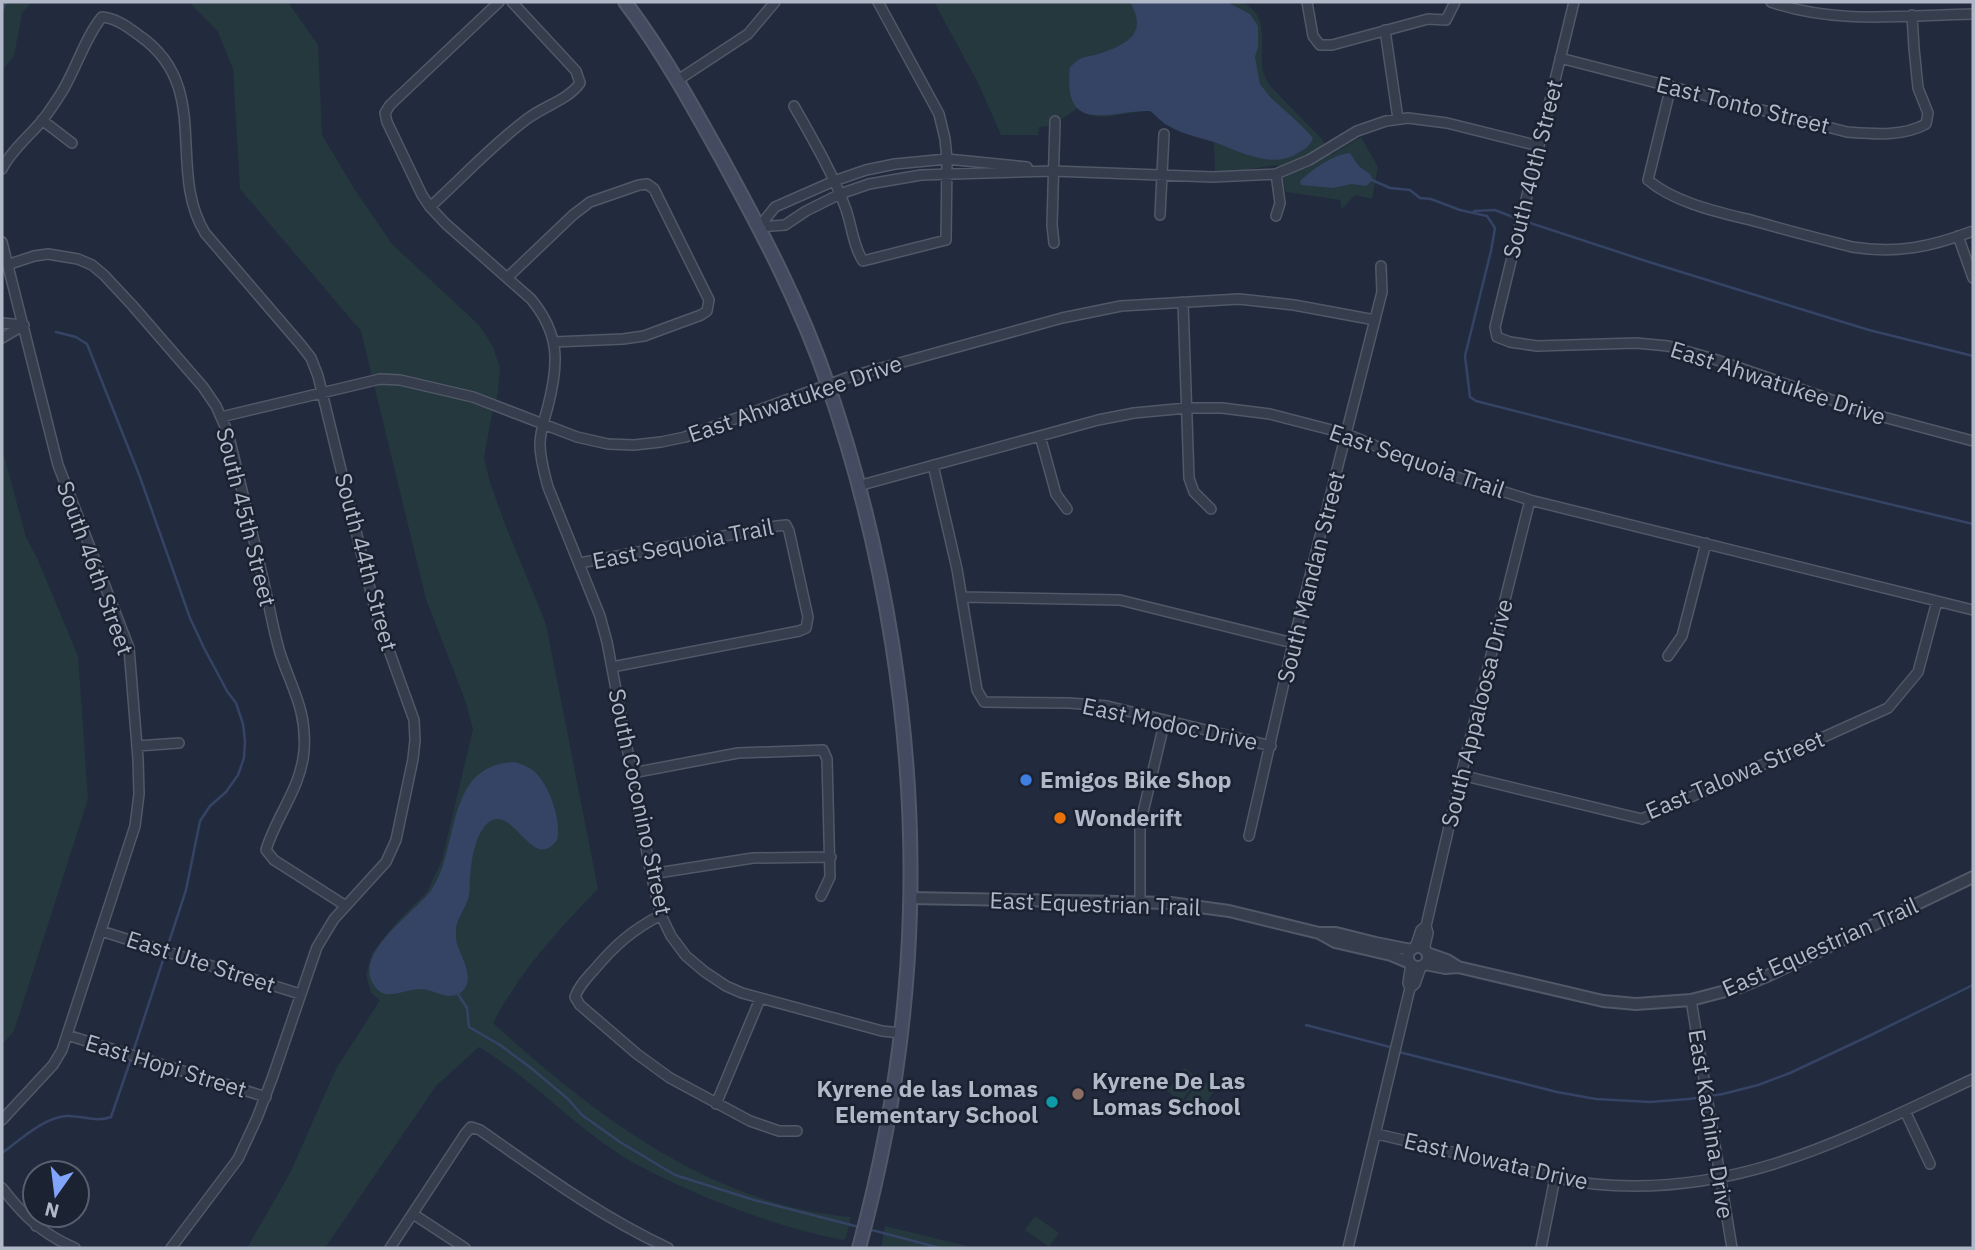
<svg xmlns="http://www.w3.org/2000/svg" width="1975" height="1250" font-family="'IBM Plex Sans',sans-serif">
<rect width="100%" height="100%" fill="#222a3d"/>
<!-- green -->
<path fill="#24383e" d="M2 2H32L22 13 14 56 2 70Z
M189 2H288L318 45 322 135 355 190 392 244 480 326 493 347 500 368 498 393 492 414 484 458 490 482 505 524 546 624 598 889C557 931 521 970 493 1023 593 1114 711 1205 851 1217L846 1238 843 1240C795 1231 750 1215 705 1197 676 1184 646 1171 619 1154 570 1122 529 1077 479 1047L436 1086 325 1248H247L290 1173 336 1069 380 1000 371 993 366 975 372 953 397 922 427 892 442 860 473 729 466 703 426 599 361 331 240 189 233 69 217 30Z
M934 2H1241C1274 16 1256 49 1264 74 1266 80 1269 84 1273 89L1322 139 1331 155 1361 137 1378 167 1372 199 1355 195 1342 209 1340 200 1286 192 1277 165 1239 171H1215L1214 142C1189 136 1170 128 1150 111 1128 110 1096 126 1078 108L1062 119H1050L1049 126 1039 127 1038 135H1001L978 83Z
M2 448 26 537 38 560 78 656 88 799 14 1031 2 1045Z
M1184 1068 1198 1078 1181 1102 1167 1091Z
M1201 1079 1215 1090 1198 1114 1183 1103Z
M1035 1216 1059 1233 1049 1247 1025 1230Z
M885 1226 975 1248H881Z"/>
<!-- water -->
<path fill="#354365" d="M1130 2H1227L1250 14 1258 26V47L1255 57 1260 84 1270 97 1301 125 1313 138C1310 146 1306 148 1298 153 1272 170 1239 151 1214 142 1198 137 1181 134 1167 125 1161 122 1156 115 1150 111 1110 110 1062 137 1070 67 1073 65 1075 62 1078 60 1083 57 1090 56 1095 55 1123 46 1150 36 1130 2Z
M1350 153C1353 157 1356 163 1359 166 1365 172 1370 171 1373 180L1366 186 1352 184 1333 188 1301 185 1300 181C1313 169 1332 155 1350 153Z
M515 762C522 764 529 767 535 772 549 785 562 821 557 840 531 876 511 794 484 827 474 840 471 863 470 878 469 885 471 892 468 899 465 909 458 917 456 928 456 930 456 937 456 939 458 954 479 980 460 993 455 996 449 997 444 995 436 993 428 989 419 989 401 990 383 1004 372 982 356 950 416 912 432 889 460 848 444 764 515 762Z"/>
<g fill="none" stroke-linecap="round" stroke-linejoin="round">
<!-- stream -->
<path stroke="#354365" stroke-width="2.5" d="M2 11 6 2
M1372 180 1390 188 1410 190 1420 198 1431 199 1460 210 1487 216 1495 228 1491 251 1465 356 1470 397 1476 401 1726 465 1973 524
M1474 211 1495 210 1518 219
M1524 221 1649 262 1794 307 1869 330 1973 356
M56 332 76 337 87 344 140 477 190 618 204 648 227 691 236 703 243 724 245 741 244 758 238 775 226 792 210 806 200 821 186 890 133 1052
M458 994 467 1008 469 1027 500 1045 531 1068 568 1099 582 1115 620 1142 675 1175 754 1200 859 1227
M1306 1025 1390 1047 1393 1050
M1399 1052 1557 1092 1596 1099 1650 1102 1689 1099 1723 1094 1758 1085 1790 1073 1871 1035 1973 985
M2 1153C20 1140 43 1118 66 1116 81 1115 97 1123 111 1117L131 1059
M868 1229 940 1248"/>
<defs>
<path id="minor" d="M499 2 390 105 385 113 387 122 422 195 430 207 446 224 531 299C560 334 559 363 548 406 545 418 540 431 540 444 540 459 544 472 548 487L600 616 607 642 651 874 661 915 671 936 686 956 705 972 726 986 742 993 882 1031 900 1033
M1307 2 1313 36 1320 45H1332L1428 19 1446 20 1455 2
M1574 2 1495 327 1497 337 1510 342 1537 346 1636 343 1668 346 1714 359 1872 414 1973 441
M1771 2C1836 25 1905 15 1973 14
M1385 30 1398 119
M1560 58 1847 132C1873 134 1902 137 1926 124L1928 113 1918 88 1914 48 1912 15
M678 80 748 34 775 2
M1671 86 1648 180C1676 204 1723 213 1758 222 1789 231 1821 239 1852 247 1898 254 1930 247 1973 231
M794 106C812 138 831 170 844 204 852 223 852 244 863 261L946 240 947 159 945 139 939 114 878 2
M42 120 72 143
M2 169C11 151 28 137 41 122 48 114 54 104 60 95 75 72 85 37 102 17 116 18 128 27 140 36 213 87 166 169 205 233L301 345 311 358 318 376 377 617 414 720 415 740 413 759 396 840 386 862 334 919 317 947 273 1076 257 1118 238 1159 171 1248
M430 207C462 178 492 145 527 119 544 106 568 100 580 83L576 71 512 2
M1160 215 1164 134
M1276 216 1280 203 1276 174
M759 227 785 225 806 211 840 194 869 184 921 175 1053 171 1213 177 1276 174 1309 160 1357 131 1386 121 1408 118 1447 123 1539 146
M759 227 775 207 834 181 866 170 895 164 947 159 1027 167
M1958 236 1973 278
M2 242 58 465 129 648 138 759 139 794 135 826 62 1050 53 1065 2 1120
M1054 243 1052 225 1055 121
M7 265 34 256 48 254 78 259 92 265 104 275 132 305 203 387 216 406 228 433C240 482 252 531 263 579 269 604 273 629 280 653 292 689 307 710 304 751 301 788 276 816 266 850L274 860 346 906
M508 277 573 215 590 202 639 185 647 184 654 189 709 300 707 311 701 315 644 336 623 339 554 342
M1183 302 1189 478 1194 492 1211 509
M2 323 24 325
M2 338 24 325
M221 417 380 379 400 380 473 397 577 437 608 444 634 445 661 442 685 437 849 377 1062 318 1121 306 1239 299 1294 305 1375 320
M1040 436 1056 494 1067 509
M933 465 957 569 977 690 984 702 1069 703 1107 706 1271 746
M858 486 1098 420 1134 413 1187 408H1222L1270 414 1347 434 1428 468 1530 500 1973 610
M580 563 777 526 786 525 789 531 808 617 806 628 799 631 612 667
M962 597 1120 600 1293 643
M1668 656 1682 636 1706 543
M137 746 179 743
M632 773 738 753 823 750 827 759 830 877 821 896
M1461 775 1642 819 1888 708 1918 672 1937 601
M1249 836 1293 643 1382 292 1381 266
M651 874 753 858 831 857
M1140 902V825L1165 720
M661 915C632 930 615 945 594 970 586 979 579 986 575 997L580 1005 637 1054 670 1078 750 1121 779 1131H797
M101 931 300 994
M1415 948 1421 930 1426 926
M1424 950 1428 933 1426 926 1461 775 1530 500
M1410 988 1415 984 1421 967
M1691 1000 1732 1248
M67 1035 266 1097
M716 1104 760 999
M1905 1111 1930 1164
M1377 1134C1415 1143 1453 1152 1491 1162 1525 1170 1559 1180 1594 1184 1738 1198 1848 1137 1973 1079
M2 1188C24 1216 42 1234 75 1248
M413 1214 465 1248
M36 1226 45 1215
M390 1248 465 1134 471 1127 480 1130C540 1172 601 1217 668 1248
M1348 1248 1410 988 1408 983 1411 964
M1541 1248 1555 1178"/>
<path id="tertiary" d="M910 898 1171 903 1229 911 1319 933H1336L1376 943 1411 950
M1319 933 1335 942 1391 955 1410 963
M1408 957a10 10 0 1 1 20 0a10 10 0 1 1-20 0Z
M1427 953 1447 960 1458 967
M1425 964 1445 968 1458 967 1603 1001 1636 1004 1691 1000 1737 988 1767 976 1973 877"/>
<path id="secondary" d="M625 2C662 51 692 105 722 159 762 232 801 306 828 385 885 551 915 735 910 910 907 1024 889 1138 859 1248"/>
</defs>
<!-- minor casing -->
<use href="#minor" stroke="#515867" stroke-width="12"/>
<!-- tertiary casing -->
<use href="#tertiary" stroke="#515867" stroke-width="14"/>
<!-- secondary casing -->
<use href="#secondary" stroke="#515867" stroke-width="16"/>
<!-- minor -->
<use href="#minor" stroke="#363d4d" stroke-width="9"/>
<!-- tertiary -->
<use href="#tertiary" stroke="#363d4d" stroke-width="10"/>
<!-- secondary -->
<use href="#secondary" stroke="#444b60" stroke-width="12"/>
</g>
<!-- markers -->
<circle fill="#3f7fe0" stroke="#1b2231" stroke-width="2.5" cx="1026" cy="780" r="7"/>
<circle fill="#e8710a" stroke="#1b2231" stroke-width="2.5" cx="1060" cy="818" r="7"/>
<circle fill="#8d6e63" stroke="#1b2231" stroke-width="2.5" cx="1078" cy="1094" r="7"/>
<circle fill="#0f9aa8" stroke="#1b2231" stroke-width="2.5" cx="1052" cy="1102" r="7"/>
<g text-anchor="middle" stroke-width="5" stroke-linejoin="round" paint-order="stroke">
<!-- street labels -->
<g font-size="23" fill="#b1b8c8" stroke="#1b2231">
<text transform="translate(1743 105) rotate(14)" y="8">East Tonto Street</text>
<text transform="translate(1533 169) rotate(-76)" y="8">South 40th Street</text>
<text transform="translate(1778 383) rotate(18)" y="8">East Ahwatukee Drive</text>
<text transform="translate(795 399) rotate(-19)" y="8">East Ahwatukee Drive</text>
<text transform="translate(1417 461) rotate(19)" y="8">East Sequoia Trail</text>
<text transform="translate(246 517) rotate(76)" y="8">South 45th Street</text>
<text transform="translate(683 544) rotate(-11)" y="8">East Sequoia Trail</text>
<text transform="translate(366 562) rotate(75)" y="8">South 44th Street</text>
<text transform="translate(95 568) rotate(70)" y="8">South 46th Street</text>
<text transform="translate(1311 577) rotate(-76)" y="8">South Mandan Street</text>
<text transform="translate(1477 713) rotate(-76)" y="8">South Appaloosa Drive</text>
<text transform="translate(1170 724) rotate(12)" y="8">East Modoc Drive</text>
<text transform="translate(1735 775) rotate(-23)" y="8">East Talowa Street</text>
<text transform="translate(640 802) rotate(78)" y="8">South Coconino Street</text>
<text transform="translate(1095 904) rotate(2)" y="8">East Equestrian Trail</text>
<text transform="translate(1820 947) rotate(-24)" y="8">East Equestrian Trail</text>
<text transform="translate(201 962) rotate(18)" y="8">East Ute Street</text>
<text transform="translate(166 1066) rotate(17)" y="8">East Hopi Street</text>
<text transform="translate(1711 1124) rotate(81)" y="8">East Kachina Drive</text>
<text transform="translate(1496 1161) rotate(13)" y="8">East Nowata Drive</text>
</g>
<!-- poi labels -->
<g font-size="23" font-weight="bold" fill="#b1b8c8" stroke="#1b2231" text-anchor="start">
<text x="1040" y="788">Emigos Bike Shop</text>
<text x="1074" y="826">Wonderift</text>
<text x="1092" y="1089">Kyrene De Las<tspan x="1092" dy="26">Lomas School</tspan></text>
<text x="1038" y="1097" text-anchor="end">Kyrene de las Lomas<tspan x="1038" dy="26">Elementary School</tspan></text>
</g>
</g>
<!-- border -->
<rect width="1975" height="1250" fill="none" stroke="#b1b8c8" stroke-width="7"/>
<!-- north arrow -->
<g transform="translate(56 1194) rotate(194)"><circle r="33" fill="#1b2231" stroke="#575e6d" stroke-width="2"/>
<path d="M0-5L12 26L0 18L-12 26Z" fill="#82a5fc"/>
<text y="-10" font-size="19" font-weight="bold" text-anchor="middle" fill="#b1b8c8">N</text>
</g>
</svg>
